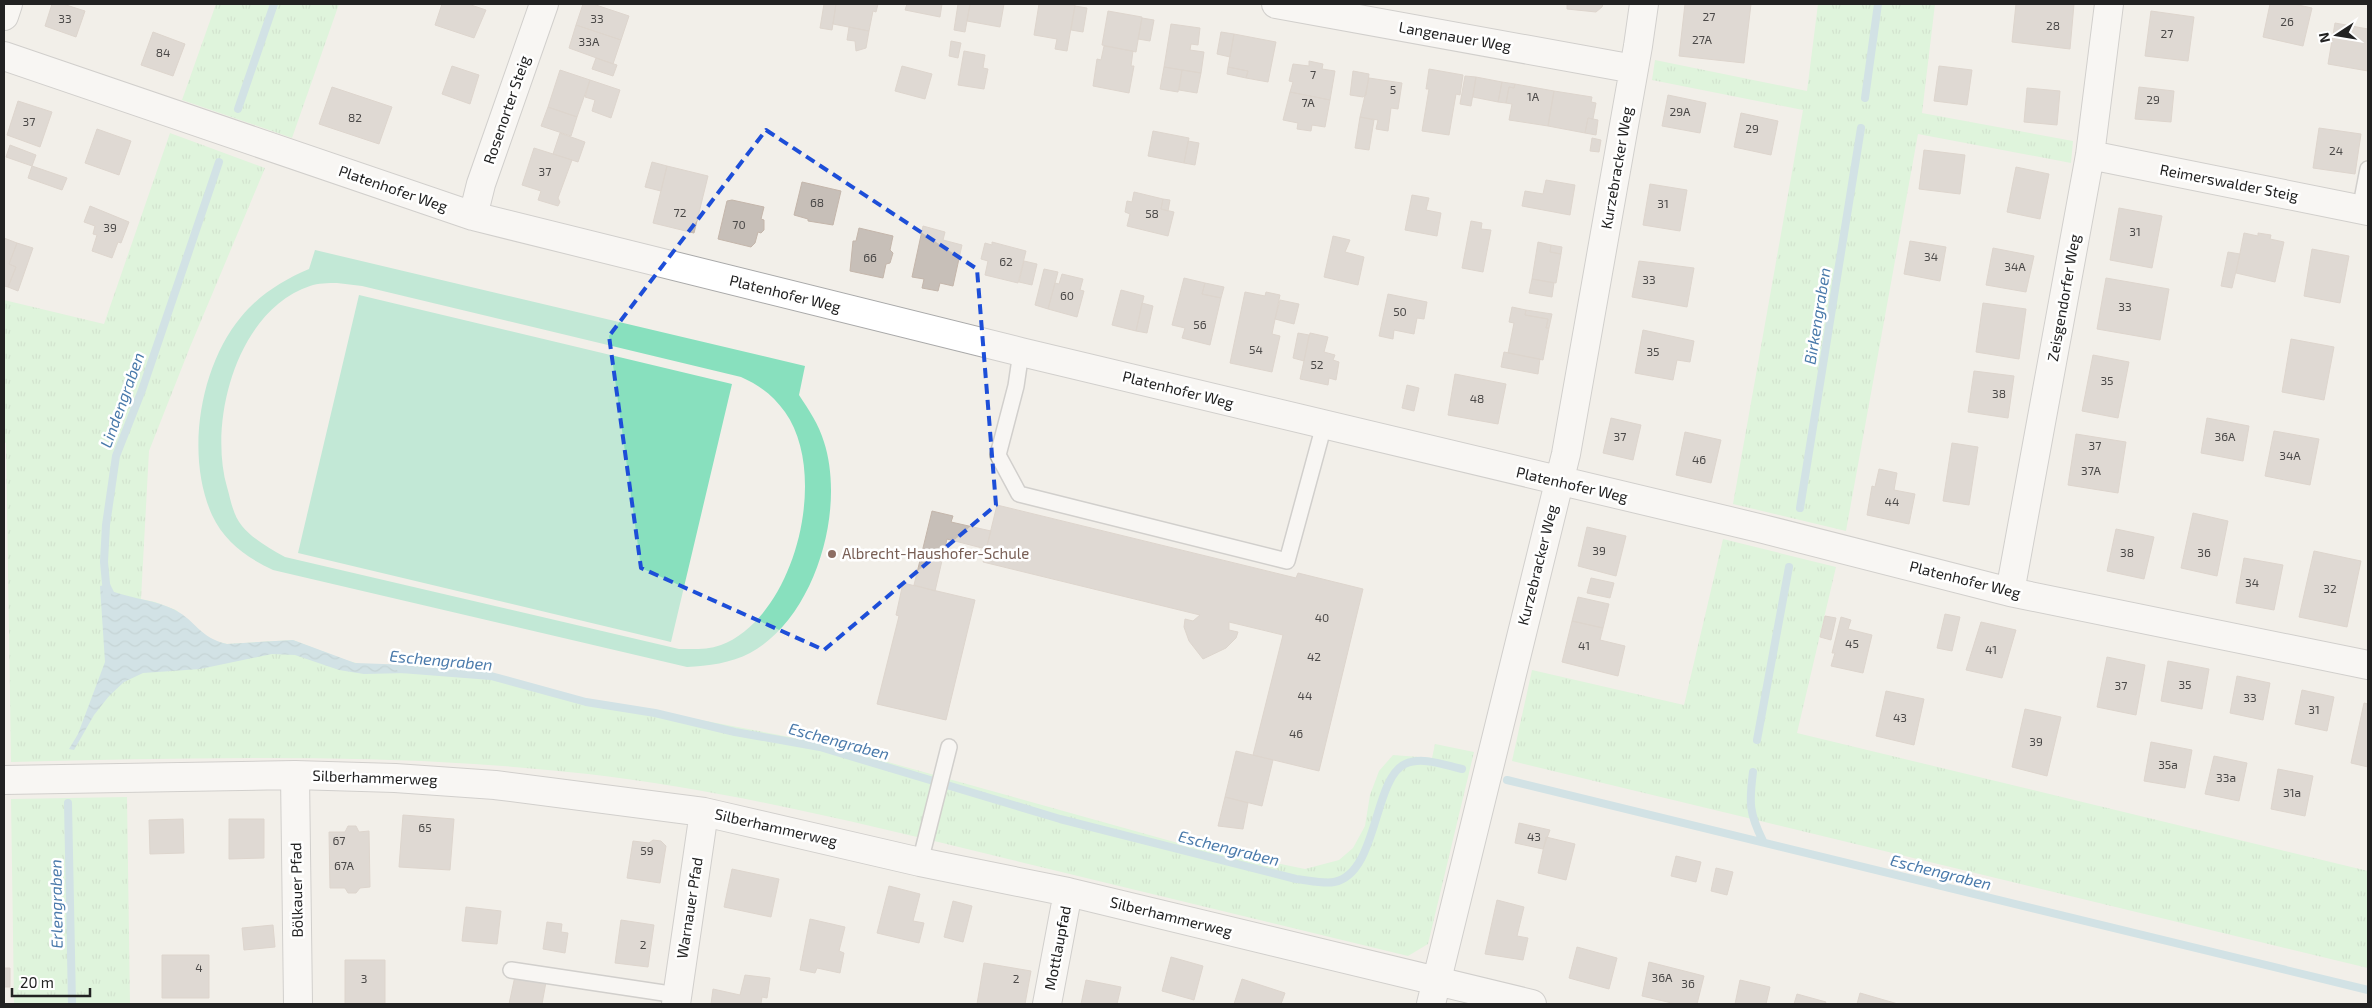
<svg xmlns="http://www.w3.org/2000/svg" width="2372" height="1008" font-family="'Exo 2',sans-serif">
<defs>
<pattern id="park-tufts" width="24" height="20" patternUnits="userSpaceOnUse" patternTransform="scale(1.25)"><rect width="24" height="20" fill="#c8facc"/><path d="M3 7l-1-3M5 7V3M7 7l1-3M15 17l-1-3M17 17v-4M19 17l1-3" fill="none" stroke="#acd6af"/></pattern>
<pattern id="water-waves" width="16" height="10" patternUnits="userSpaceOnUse" patternTransform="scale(1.25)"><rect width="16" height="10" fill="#aad3df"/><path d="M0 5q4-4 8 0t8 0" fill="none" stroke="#92b5bf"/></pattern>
</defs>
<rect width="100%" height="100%" fill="#f2efe9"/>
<!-- park -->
<path fill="url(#park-tufts)" d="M216 4H339L292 138 182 100Z
M1818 4H1935L1922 113 2073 141 2071 163 1918 134 1846 531 1733 504 1803 110 1652 80 1655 60 1807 91Z
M170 133 265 168 190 347 149 451 141 599 155 602 176 610 211 640 227 644 293 640 345 660 364 665H412L488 672 610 706 653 711 816 742 1178 843 1305 869 1339 860 1353 848 1365 826 1370 795 1379 771 1393 755 1432 758 1435 744 1474 752 1428 944 1408 956C1272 923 1136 890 1000 857 863 824 727 790 588 774 396 752 203 758 11 762L6 443 4 442V300L104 324Z
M1723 539 1836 567 1797 733 2368 871V968L1512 761 1532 670 1684 705Z
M127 797 130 1004H14L11 799Z"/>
<!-- pitch -->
<path fill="#88e0be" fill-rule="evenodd" d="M315 250 805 366 799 395C809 410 819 425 824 442 846 510 815 618 750 653 731 663 708 666 687 667L273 570C247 558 224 541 212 515 185 455 200 366 241 317 259 295 283 280 309 269ZM337 283 362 286 741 377C759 385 773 395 785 412 830 475 795 617 721 645 707 650 693 649 679 649L285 557C269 548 254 540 242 526 233 515 231 501 227 487 208 421 237 310 310 286 318 283 328 283 337 283Z
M359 295 732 384 671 642 298 553Z"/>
<!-- water -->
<path fill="url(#water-waves)" d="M110 584 114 592C134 599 156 600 175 610 196 621 200 638 227 644L293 640 355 663 412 665 407 673 364 674 339 670 295 655 272 654 200 669 143 673 124 682 109 696 94 715 74 750 69 749 78 734 105 662 100 586Z"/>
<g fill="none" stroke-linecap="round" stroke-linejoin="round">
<!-- stream -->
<path stroke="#aad3df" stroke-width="8" d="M1865 98 1878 4
M238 109 274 4
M1800 508 1861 128
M107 594 104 562 106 525 116 456 142 390 219 162
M401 669 491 676 586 702 655 713 735 732 820 747 1060 819 1296 879C1307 880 1323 884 1334 882 1378 874 1373 779 1405 764 1422 756 1444 765 1462 769
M1757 740 1789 567
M1753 772C1749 803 1749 813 1763 841
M1507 780 2368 990
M68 803 72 1004"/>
</g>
<!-- building -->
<path fill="#c7bfb8" stroke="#c4b6ab" d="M52 4H63L85 11 76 37 45 26Z
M442 4H468L486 10 474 38 435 25Z
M583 4H593L629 16 621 40 576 25Z
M824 4H836L832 30 820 28Z
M836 4H878L876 12 873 11 869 31 833 24Z
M907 4H942L940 17 905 10Z
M958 4H970L965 32 954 30Z
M970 4H1004L1000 27 967 21Z
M1039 4 1075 5 1067 51 1055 49 1057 39 1034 35Z
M1567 4H1603L1602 7 1596 12 1567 9Z
M1685 4H1751L1744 63 1679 56Z
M2016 4H2074L2070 49 2012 42Z
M2270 4H2294L2312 8 2303 46 2263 37Z
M1075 6 1087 8 1083 32 1071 30Z
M1108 11 1142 17 1136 52 1102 45Z
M2151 11 2194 17 2188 61 2145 56Z
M1142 18 1154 20 1150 41 1138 39Z
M2335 23 2368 29V71L2328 64Z
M1171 24 1200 28 1198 45 1191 44 1190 50 1204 52 1201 73 1164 67Z
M576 25 621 40 613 64 569 48Z
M849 27 869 31 866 48 856 51 855 41 847 40Z
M153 32 185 44 173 76 141 65Z
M1221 32 1234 34 1230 57 1217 54Z
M1234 34 1276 42 1268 82 1246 78 1248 71 1228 67Z
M951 41 961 43 958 58 949 56Z
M1104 46 1133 51 1131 66H1134L1129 93 1093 86 1097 59 1101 60Z
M964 51 985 55 983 68 988 69 984 89 958 85Z
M596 58 617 65 613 76 592 69Z
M1309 61 1323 64 1322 69 1335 71 1330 100 1290 92 1293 82 1289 81 1293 64 1309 66Z
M452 66 479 75 470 104 442 94Z
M902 66 932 74 925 99 895 91Z
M1939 66 1972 70 1967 105 1934 101Z
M1164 67 1182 70 1178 92 1160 89Z
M1228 67 1248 71 1246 78 1227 74Z
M1429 69 1463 75 1460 95 1456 94 1449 135 1422 131 1429 89H1426Z
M560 70 590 80 577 117 548 107Z
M1182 70 1201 73 1197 93 1179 90Z
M1353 71 1369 74 1366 95 1363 97 1350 95Z
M1465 76 1476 77 1471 106 1460 104Z
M1476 77 1502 82 1498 102 1473 97Z
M1369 78 1402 83 1398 109 1391 108 1388 131 1376 129 1378 120 1360 117Z
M590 80 620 90 611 118 592 111 595 100 585 97Z
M1502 82 1515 84 1514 88 1509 87 1506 103 1498 102Z
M1515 84 1554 91 1548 126 1509 120 1512 104 1506 103 1509 87 1514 88Z
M332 87 392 107 379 144 319 124Z
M2139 87 2174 91 2171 122 2135 119Z
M2027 88 2060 91 2057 125 2024 122Z
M1554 91 1592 97 1591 102 1596 103 1593 119 1588 118 1585 133 1548 126Z
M1290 92 1330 100 1325 127 1312 125 1311 131 1297 129 1298 123 1283 120Z
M1668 95 1706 103 1700 133 1662 126Z
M18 101 52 112 40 147 7 135Z
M548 107 577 117 571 136 541 126Z
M1741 113 1778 121 1771 155 1734 147Z
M1360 117 1374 120 1369 150 1355 148Z
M1588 118 1598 120 1596 135 1585 133Z
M2319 128 2361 134 2355 174 2313 168Z
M97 129 131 141 119 175 85 163Z
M1153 131 1189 138 1184 163 1148 156Z
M560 133 585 142 578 162 553 154Z
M1592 138 1601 140 1599 152 1590 151Z
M1188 141 1199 143 1195 165 1184 163Z
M10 145 36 155 32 166 6 157Z
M534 148 572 160 558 198 560 202 558 206 538 200 541 191 522 185Z
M1924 150 1965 155 1960 194 1919 189Z
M652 162 667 166 661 191 645 187Z
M32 166 67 178 62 190 28 178Z
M667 166 708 176 694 233 653 223Z
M2016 167 2049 174 2040 219 2007 212Z
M1546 180 1575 185 1570 215 1522 206 1525 191 1543 194Z
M802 182 841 191 833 225 808 221V219L794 215Z
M1650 184 1687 190 1680 231 1643 225Z
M1134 192 1163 199 1161 209 1174 212 1168 236 1127 226 1130 214 1125 212 1127 201 1132 202Z
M1412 195 1429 198 1426 210 1441 213 1437 236 1405 230Z
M1163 199 1170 200 1168 211 1161 209Z
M732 200 764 207 761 219 764 220V230L761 233 758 232 755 243 751 247 718 239 727 201Z
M90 206 129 222 121 243 118 242 112 258 92 251 97 235 93 234 95 226 84 222Z
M2119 208 2162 216 2152 268 2110 260Z
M1471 221 1482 223 1481 229 1491 230 1483 272 1462 268Z
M923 226 945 232 943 240 962 245 953 286 940 283 938 291 922 288 924 279 912 277Z
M859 228 893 236 890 250 893 253 890 263 886 264 883 278 850 271 853 241H856Z
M2244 233 2258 236V233L2271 235 2270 239 2284 242 2275 282 2236 273Z
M1333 236 1350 240 1345 252 1364 257 1358 285 1324 277Z
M4 238 17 243 9 264 16 267 8 287 4 286Z
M1910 241 1946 247 1940 281 1904 274Z
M992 242 1026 251 1018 283 985 275 988 261 981 259 985 243 992 245Z
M1538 242 1551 245 1550 252 1561 254 1556 283 1532 279Z
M17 243 33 248 18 291 8 287 16 267 9 264Z
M1551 245 1562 247 1561 254 1550 252Z
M1993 248 2034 256 2026 292 1986 285Z
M2312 249 2349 256 2340 303 2304 296Z
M2228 252 2240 254 2232 288 2221 286Z
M1024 261 1037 264 1032 285 1019 282Z
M1639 261 1694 268 1687 307 1632 297Z
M1044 269 1058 272 1048 309 1035 305Z
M1062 274 1083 279 1080 290 1084 291 1077 317 1048 309 1055 283 1059 284Z
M1184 278 1205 283 1202 294 1221 298 1210 345 1182 338 1185 328 1172 325Z
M2106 278 2169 289 2160 340 2097 329Z
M1532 279 1554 283 1552 297 1529 293Z
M1205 283 1224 287 1221 298 1202 294Z
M1121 290 1144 296 1136 331 1112 325Z
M1245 292 1265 296 1266 292 1280 295 1272 334 1280 336 1272 372 1230 363Z
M1388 294 1427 302 1424 319 1417 318 1414 334 1394 330 1393 339 1379 336Z
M1280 300 1299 304 1294 324 1275 319Z
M1142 303 1153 306 1147 333 1136 331Z
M1983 303 2026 309 2019 359 1976 352Z
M1512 307 1526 310 1525 315 1548 319 1546 328H1549L1543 360 1508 353 1514 323 1509 322Z
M1526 310 1552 314 1549 328H1546L1548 319 1525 315Z
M1643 330 1694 341 1690 362 1677 360 1673 380 1635 373Z
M1298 333 1309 335 1304 361 1293 358Z
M1310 333 1328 337 1324 352 1335 355 1333 360 1339 362 1336 380 1329 378 1328 385 1300 379Z
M2291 339 2334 347 2324 400 2282 392Z
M1504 352 1540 359 1538 374 1501 367Z
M2093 355 2129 362 2118 418 2082 411Z
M1974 371 2014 376 2008 418 1968 412Z
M1455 374 1506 384 1498 424 1448 415Z
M1407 385 1419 388 1414 411 1402 408Z
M1611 418 1641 425 1633 460 1603 453Z
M2207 418 2249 426 2243 461 2201 453Z
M2274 431 2319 439 2310 485 2265 476Z
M1685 432 1721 440 1711 483 1676 475Z
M2076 434 2126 442 2118 493 2068 485Z
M1952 443 1978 447 1969 505 1943 501Z
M1879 469 1897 473 1894 490 1915 494 1909 524 1867 515 1872 486 1875 487Z
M997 505 1296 578 1298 573 1363 589 1319 771 1253 755 1283 635 1229 622V630L1238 632 1236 638 1226 648 1203 659 1189 641 1184 627 1185 619 1193 621 1200 615 983 562Z
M932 511 953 516 951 522 991 531 986 549 947 539 935 591 914 585Z
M2193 513 2228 521 2217 576 2181 568Z
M1587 527 1626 536 1616 576 1578 566Z
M2116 529 2154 537 2144 579 2107 571Z
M2314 551 2361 561 2347 627 2299 617Z
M2244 558 2283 565 2274 610 2236 603Z
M1591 578 1614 583 1610 598 1587 593Z
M903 583 975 600 946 720 877 704 899 616 896 615Z
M1578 597 1609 604 1603 628 1572 621Z
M1945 614 1960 617 1952 651 1937 648Z
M1825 616 1836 618 1831 640 1820 637Z
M1841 617 1851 620 1848 629 1872 635 1863 673 1831 666 1835 653H1832Z
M1572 621 1603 628 1600 640 1625 646 1618 676 1562 662Z
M1981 622 2016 630 2002 678 1966 670Z
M2107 657 2145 665 2136 715 2097 707Z
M2168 661 2209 669 2202 709 2161 701Z
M2237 676 2270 683 2263 720 2230 713Z
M2302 690 2334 697 2327 731 2295 724Z
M1886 691 1924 699 1914 745 1876 736Z
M2364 703 2368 704V767L2351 763Z
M2025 709 2061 717 2047 776 2012 767Z
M2151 742 2192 750 2185 788 2144 781Z
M1236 751 1273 760 1262 806 1225 797Z
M2214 756 2247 763 2239 801 2205 794Z
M2278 769 2313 776 2305 816 2271 809Z
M1225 797 1248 803 1243 829 1218 826Z
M403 815 454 819 450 870 399 867Z
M183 819 184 853 150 854 149 820Z
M229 819H264V858L229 859Z
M1519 823 1550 830 1543 849 1515 843Z
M348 826H356L359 832 369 831 370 887 360 888 356 893H348L345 888H330L329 832H345Z
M1546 837 1575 844 1566 880 1538 873Z
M653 840 661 841 666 846 660 883 627 878 633 841 649 843Z
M1676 856 1701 862 1696 882 1671 876Z
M1716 868 1733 872 1727 895 1711 891Z
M732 869 779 879 771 917 724 907Z
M889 886 920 894 913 921 924 923 919 943 877 933Z
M1497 900 1524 907 1517 936 1528 938 1523 960 1485 954Z
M953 901 972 906 963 942 944 937Z
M466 907 501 911 497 944 462 941Z
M810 919 845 927 839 951 844 953 840 973 817 968 815 973 800 970Z
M621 920 654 925 648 967 615 963Z
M547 922 562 924 561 932 568 933 565 953 543 949Z
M273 925 275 947 244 950 242 928Z
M1577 947 1617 958 1609 989 1569 978Z
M162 955H209V998H162Z
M1171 957 1203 966 1194 1000 1162 991Z
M345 960H385V1003L345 1004Z
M1649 962 1704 976 1697 1004H1676L1642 996Z
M984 963 1031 971 1025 1004H977Z
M4 968H10V987H4Z
M745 975 770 978 767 998 762 997 761 1004H711L713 989 740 995Z
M515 976 546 982 542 1004H509Z
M1242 979 1285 993 1281 1004H1234Z
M1086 980 1121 987 1117 1004H1081Z
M1740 980 1770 987 1766 1004H1735Z
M1860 993 1898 1004H1857Z
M1797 994 1826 1002 1825 1004H1794Z"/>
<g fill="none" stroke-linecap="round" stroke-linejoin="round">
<defs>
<path id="lane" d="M2360 210 2368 169
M1021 352 1016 386 998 455 1019 494 1287 561 1324 425
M920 862 949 747
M511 970 677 995"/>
<path id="street" d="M1276 4 1634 69
M4 16 8 4
M4 56 473 216 1021 352 1763 529 2010 592 2368 665
M2090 155 2368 211
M473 216 481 184 544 4
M2010 592 2090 155 2109 4
M295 775 298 1004
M4 780 295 775 395 778 495 785 704 812 920 862 1068 892 1532 1004
M676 1004 704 812
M1047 1004 1068 892
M1431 1004 1566 454 1638 46 1644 4"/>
</defs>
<!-- lane casing -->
<use href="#lane" stroke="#a9a9a9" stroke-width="18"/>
<!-- street casing -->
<use href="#street" stroke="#a9a9a9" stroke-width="30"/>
<!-- lane -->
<use href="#lane" stroke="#fff" stroke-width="15"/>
<!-- street -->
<use href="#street" stroke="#fff" stroke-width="28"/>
</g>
<!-- marked area -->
<path d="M0 0H2372V1008H0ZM766 130 977 269 996 505 824 650 641 568 609 336Z" fill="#f2efe9" fill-opacity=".55" fill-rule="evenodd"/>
<path fill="none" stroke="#1d4ed8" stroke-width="4" stroke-dasharray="10 6" stroke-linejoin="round" d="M766 130 977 269 996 505 824 650 641 568 609 336Z"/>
<!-- markers -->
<circle fill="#8d6e63" stroke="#fff" stroke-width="2" cx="832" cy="554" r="5"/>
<g text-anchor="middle" stroke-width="5" stroke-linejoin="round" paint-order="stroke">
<!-- number labels -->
<g font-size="12" fill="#4b4948">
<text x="1709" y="21">27</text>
<text x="65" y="23">33</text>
<text x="597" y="23">33</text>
<text x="2287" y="26">26</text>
<text x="2053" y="30">28</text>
<text x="2167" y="38">27</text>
<text x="1702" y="44">27A</text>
<text x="589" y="46">33A</text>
<text x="163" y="57">84</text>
<text x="1313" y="79">7</text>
<text x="1393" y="94">5</text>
<text x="1533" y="101">1A</text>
<text x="2153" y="104">29</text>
<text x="1308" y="107">7A</text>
<text x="1680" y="116">29A</text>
<text x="355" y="122">82</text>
<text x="29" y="126">37</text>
<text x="1752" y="133">29</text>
<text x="2336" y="155">24</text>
<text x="545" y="176">37</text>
<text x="817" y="207">68</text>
<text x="1663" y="208">31</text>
<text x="680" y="217">72</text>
<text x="1152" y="218">58</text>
<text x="739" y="229">70</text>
<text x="110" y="232">39</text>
<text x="2135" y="236">31</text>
<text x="1931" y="261">34</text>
<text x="870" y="262">66</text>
<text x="1006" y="266">62</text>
<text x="2015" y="271">34A</text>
<text x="1649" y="284">33</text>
<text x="1067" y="300">60</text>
<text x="2125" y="311">33</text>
<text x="1400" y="316">50</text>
<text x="1200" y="329">56</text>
<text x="1256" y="354">54</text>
<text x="1653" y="356">35</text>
<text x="1317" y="369">52</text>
<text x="2107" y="385">35</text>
<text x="1999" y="398">38</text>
<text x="1477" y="403">48</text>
<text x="1620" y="441">37</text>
<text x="2225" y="441">36A</text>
<text x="2095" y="450">37</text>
<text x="2290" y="460">34A</text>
<text x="1699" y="464">46</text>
<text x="2091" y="475">37A</text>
<text x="1892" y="506">44</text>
<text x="1599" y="555">39</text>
<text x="2127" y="557">38</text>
<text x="2204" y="557">36</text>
<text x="2252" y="587">34</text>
<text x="2330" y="593">32</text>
<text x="1322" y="622">40</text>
<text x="1852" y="648">45</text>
<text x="1584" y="650">41</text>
<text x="1991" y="654">41</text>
<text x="1314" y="661">42</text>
<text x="2185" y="689">35</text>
<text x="2121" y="690">37</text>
<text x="1305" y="700">44</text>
<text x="2250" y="702">33</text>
<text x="2314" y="714">31</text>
<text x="1900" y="722">43</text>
<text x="1296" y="738">46</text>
<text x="2036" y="746">39</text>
<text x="2168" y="769">35a</text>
<text x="2226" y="782">33a</text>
<text x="2292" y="797">31a</text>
<text x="425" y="832">65</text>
<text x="1534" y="841">43</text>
<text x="339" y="845">67</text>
<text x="647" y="855">59</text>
<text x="344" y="870">67A</text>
<text x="643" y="949">2</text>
<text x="199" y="972">4</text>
<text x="1662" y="982">36A</text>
<text x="364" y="983">3</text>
<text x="1016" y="983">2</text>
<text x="1688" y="988">36</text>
</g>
<!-- street labels -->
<g font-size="15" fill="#222" stroke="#fff">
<text transform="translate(1455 37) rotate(10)" y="5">Langenauer Weg</text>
<text transform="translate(507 110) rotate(-71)" y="5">Rosenorter Steig</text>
<text transform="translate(1617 168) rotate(-80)" y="5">Kurzebracker Weg</text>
<text transform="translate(2229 183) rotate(11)" y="5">Reimerswalder Steig</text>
<text transform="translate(393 189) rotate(19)" y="5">Platenhofer Weg</text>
<text transform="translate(785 294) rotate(14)" y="5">Platenhofer Weg</text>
<text transform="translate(2064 298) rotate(-80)" y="5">Zeisgendorfer Weg</text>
<text transform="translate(1178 390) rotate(14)" y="5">Platenhofer Weg</text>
<text transform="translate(1572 485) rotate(13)" y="5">Platenhofer Weg</text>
<text transform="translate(1538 565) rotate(-76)" y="5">Kurzebracker Weg</text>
<text transform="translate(1965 580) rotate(14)" y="5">Platenhofer Weg</text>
<text transform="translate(375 778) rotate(2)" y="5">Silberhammerweg</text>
<text transform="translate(776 828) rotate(13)" y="5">Silberhammerweg</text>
<text transform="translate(297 890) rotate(-91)" y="5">Bölkauer Pfad</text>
<text transform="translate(690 908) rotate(-81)" y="5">Warnauer Pfad</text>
<text transform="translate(1171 917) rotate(14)" y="5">Silberhammerweg</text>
<text transform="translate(1058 948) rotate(-79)" y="5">Mottlaupfad</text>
</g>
<!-- education labels -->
<g font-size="15" fill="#785e54" stroke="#fff" text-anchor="start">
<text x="842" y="559">Albrecht-Haushofer-Schule</text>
</g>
<!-- water labels -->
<g font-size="16" font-style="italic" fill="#4a7aab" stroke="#fff">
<text transform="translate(1817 316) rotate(-81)" y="6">Birkengraben</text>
<text transform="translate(122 400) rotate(-70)" y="6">Lindengraben</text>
<text transform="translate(441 660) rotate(5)" y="6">Eschengraben</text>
<text transform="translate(839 741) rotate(15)" y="6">Eschengraben</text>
<text transform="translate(1229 848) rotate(14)" y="6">Eschengraben</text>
<text transform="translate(1941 872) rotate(14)" y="6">Eschengraben</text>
<text transform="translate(56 904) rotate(-91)" y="6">Erlengraben</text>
</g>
</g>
<!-- border -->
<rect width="2372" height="1008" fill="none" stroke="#222222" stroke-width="10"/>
<!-- north arrow -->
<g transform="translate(2337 35) rotate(258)" stroke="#ffffff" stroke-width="4" paint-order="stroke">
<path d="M0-4L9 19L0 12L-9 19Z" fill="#222222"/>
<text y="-8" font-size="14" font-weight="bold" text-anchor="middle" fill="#222222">N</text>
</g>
<!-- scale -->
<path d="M12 988v8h78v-8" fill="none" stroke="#222222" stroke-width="2.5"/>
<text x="20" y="988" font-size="15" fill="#222222" stroke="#ffffff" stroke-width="4" paint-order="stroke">20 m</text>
</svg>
